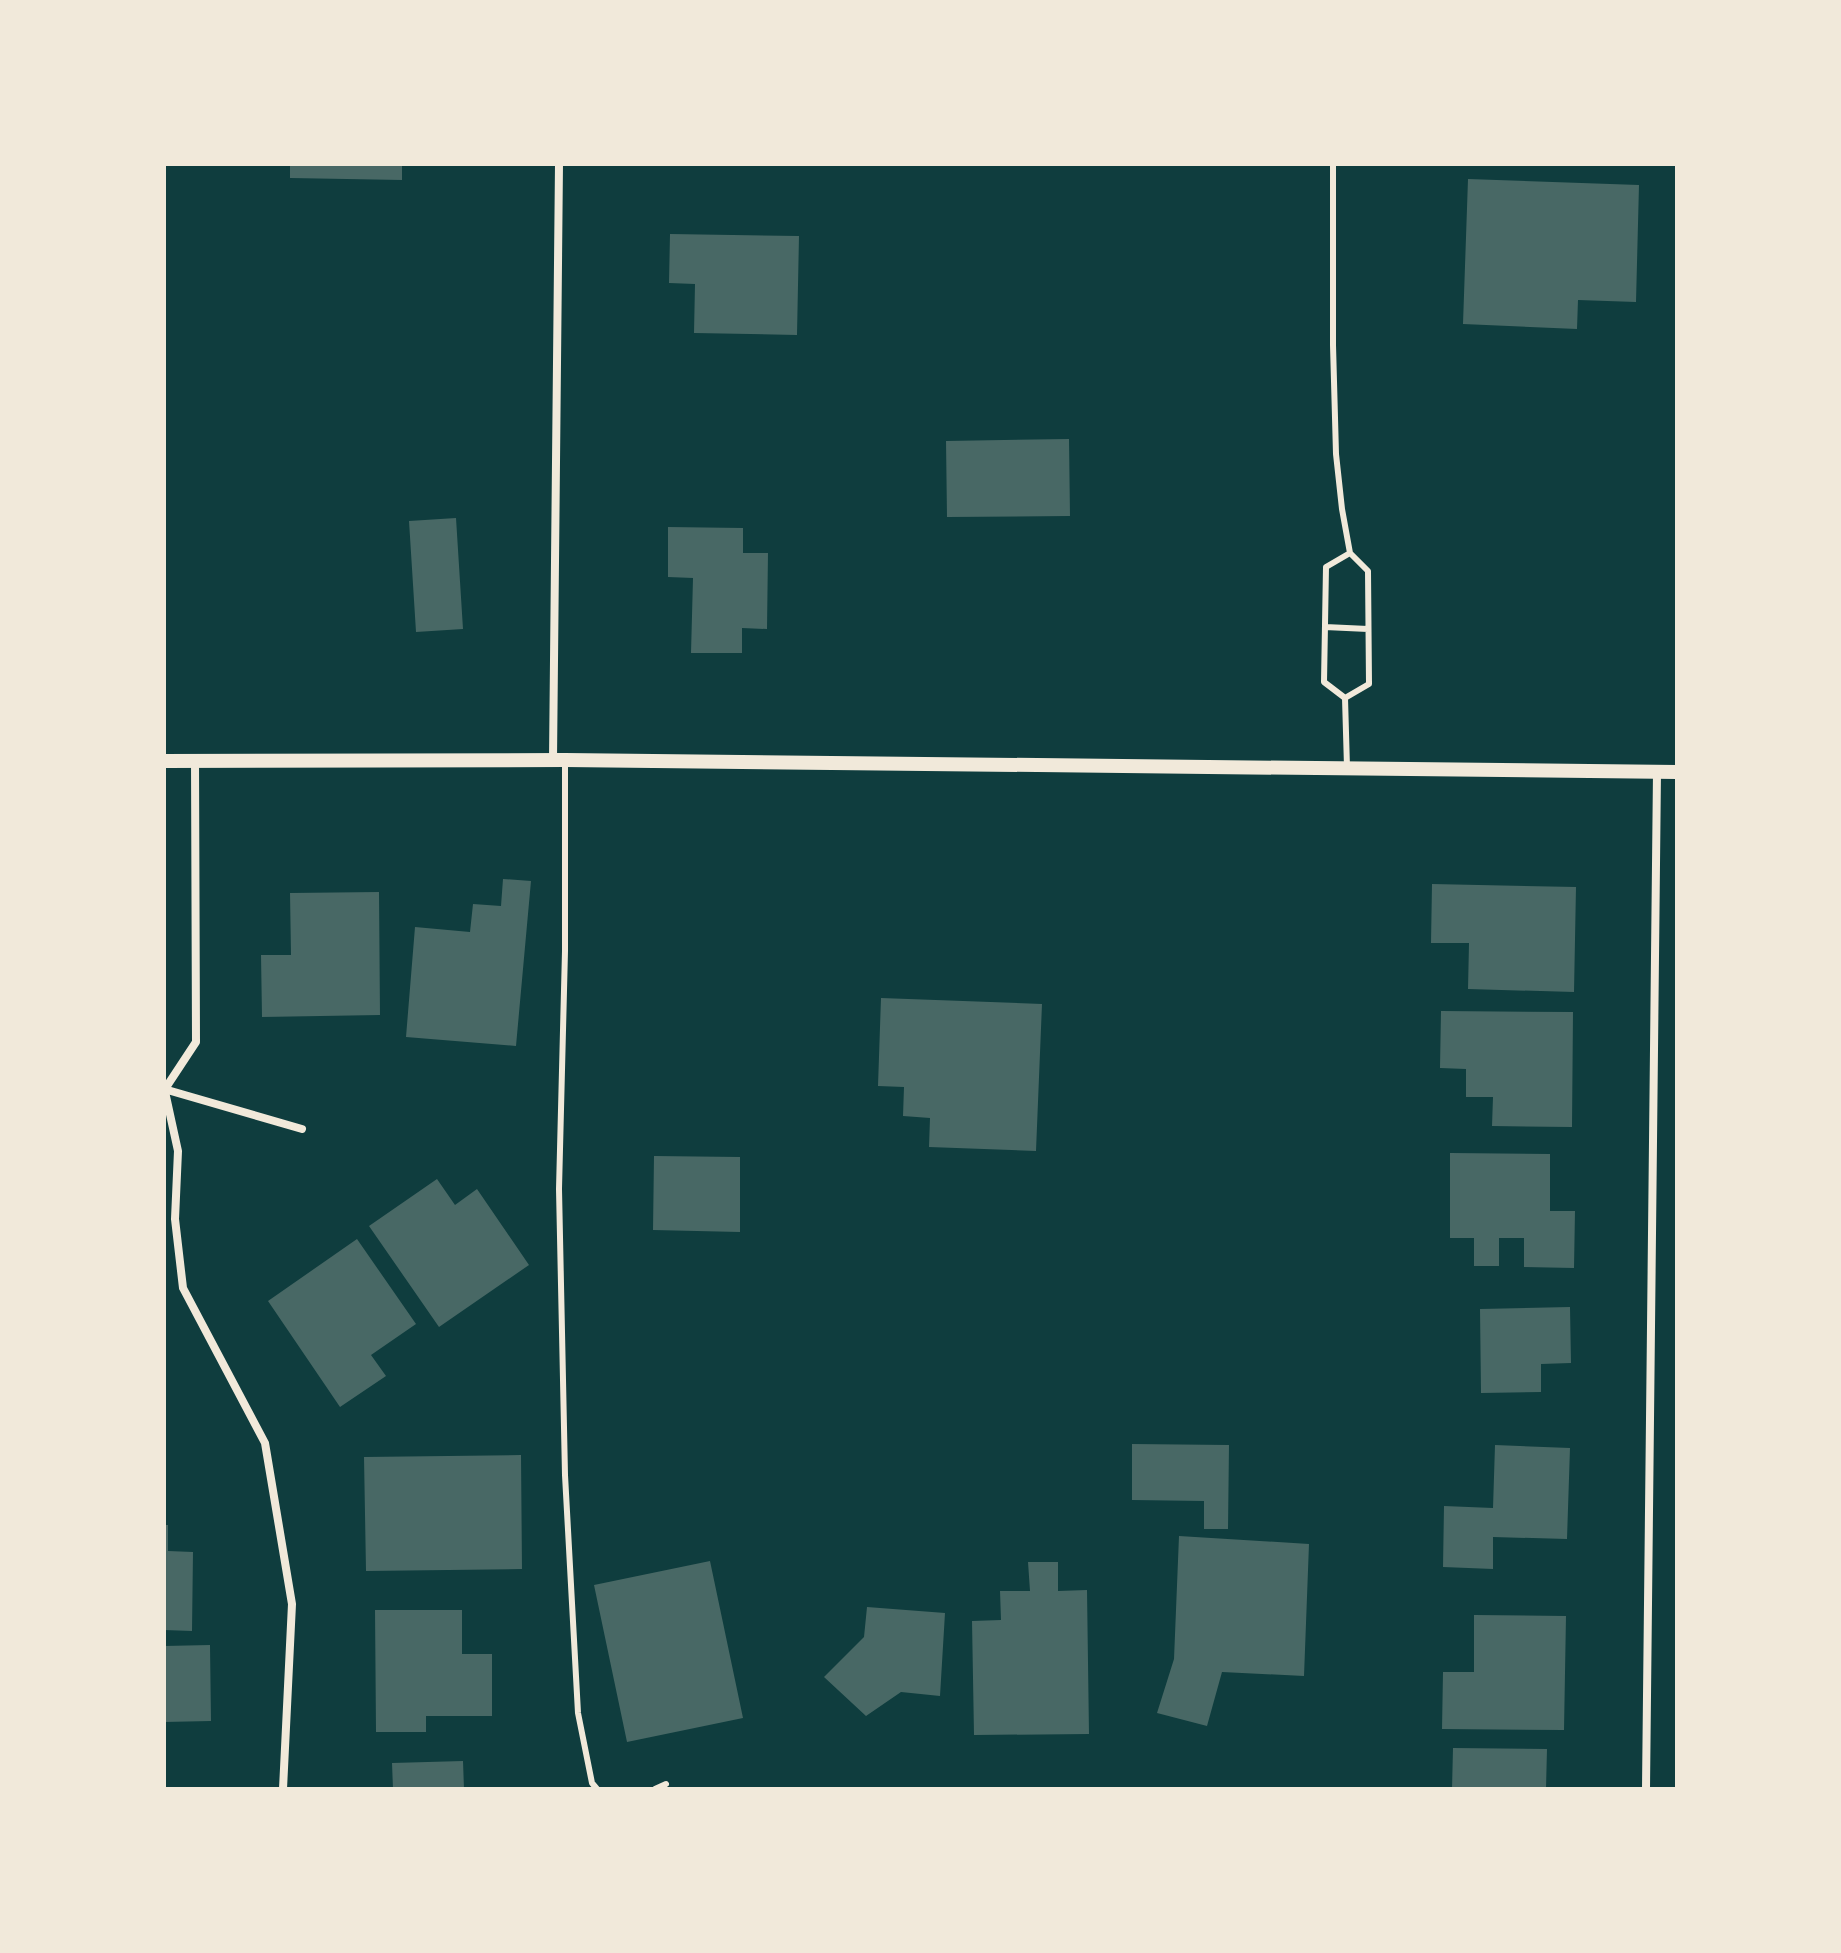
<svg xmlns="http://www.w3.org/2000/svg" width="1841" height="1953" font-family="Overpass,sans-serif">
<rect width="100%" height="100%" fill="#0f3d3e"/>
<!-- building -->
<path fill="#486865" d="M290 164H402V180L290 178Z
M1468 179 1639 185 1636 302 1578 300 1577 329 1463 324Z
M670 234 799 236 797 335 694 333 695 284 669 283Z
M1069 439 1070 516 947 517 946 441Z
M456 518 463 629 416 632 409 521Z
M668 527 743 528V553H768L767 629 742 628V653H691L693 578 668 577Z
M503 879 531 881 516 1046 406 1037 415 927 470 932 473 904 501 906Z
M1432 884 1576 887 1574 992 1468 989 1469 943H1431Z
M379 892 380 1015 262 1017 261 955H291L290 893Z
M881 998 1042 1004 1036 1151 929 1147 930 1118 903 1116 904 1087 878 1086Z
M1441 1011 1573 1012 1572 1127 1492 1126 1493 1097H1466V1069L1440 1068Z
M1450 1153 1550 1154V1211H1575L1574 1268 1524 1267V1238H1499V1266H1474V1238H1450Z
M654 1156 740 1157V1232L653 1230Z
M437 1179 455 1205 477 1189 529 1265 439 1327 369 1226Z
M357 1239 416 1324 371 1355 386 1376 340 1407 268 1301Z
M1570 1307 1571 1363 1541 1364V1392L1481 1393 1480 1309Z
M1132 1444 1229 1445 1228 1529H1204V1501L1132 1500Z
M1495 1445 1570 1448 1567 1539 1493 1537V1569L1443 1567 1444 1506 1493 1508Z
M521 1455 522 1569 366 1571 364 1457Z
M164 1525H168V1551L193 1552 192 1631 164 1630Z
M1179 1536 1309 1544 1304 1676 1222 1672 1207 1726 1157 1713 1174 1659Z
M710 1561 743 1718 627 1742 594 1585Z
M1028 1562H1058V1591L1087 1590 1089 1734 974 1735 972 1621 1001 1620 1000 1591H1030Z
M867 1607 945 1613 940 1696 901 1692 866 1716 824 1677 864 1637Z
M375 1610H462V1654H492V1716H426V1732H376Z
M1474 1615 1566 1616 1564 1730 1442 1729 1443 1672H1474Z
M210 1645 211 1721 164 1722V1646Z
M1453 1748 1547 1749 1546 1789H1452Z
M463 1761 464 1789H393L392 1763Z"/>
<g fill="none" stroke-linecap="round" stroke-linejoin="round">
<!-- service -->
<path stroke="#f1e9da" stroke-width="6" d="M1333 164V345L1336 454 1342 509 1350 553 1368 571 1369 684 1345 698
M1325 627 1368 629
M1345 698 1324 682 1326 567 1350 553
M1345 698 1347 767
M565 760V951L559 1189 565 1475 578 1713 592 1783 597 1789
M655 1789 666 1784"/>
<!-- minor -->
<path stroke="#f1e9da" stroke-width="8" d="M553 760 559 164
M164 1087 178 1151 175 1219 183 1288 265 1443 292 1604 283 1789
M164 1089 302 1129
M165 1089 196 1042 195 760
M1646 1789 1657 772"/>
<!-- tertiary -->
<path stroke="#f1e9da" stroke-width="14" d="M164 761 565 760 1677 772"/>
</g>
<!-- border -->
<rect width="1841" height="1953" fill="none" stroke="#f1e9da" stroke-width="332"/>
</svg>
